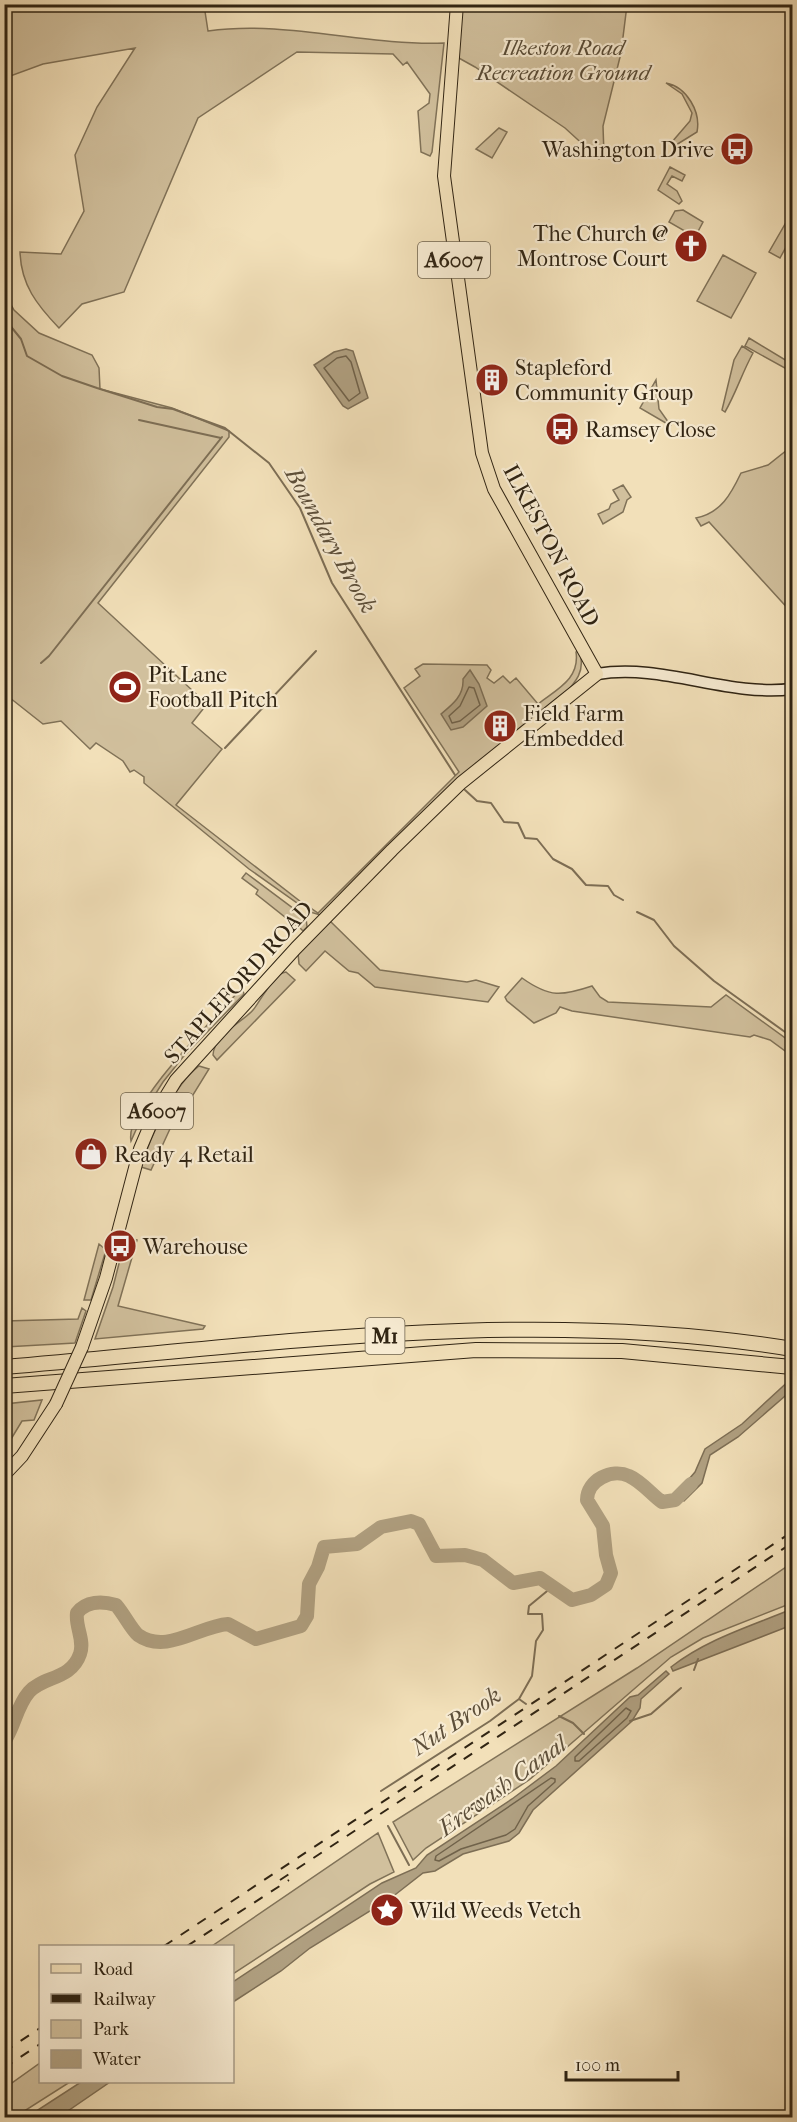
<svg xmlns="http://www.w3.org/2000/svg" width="797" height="2122" font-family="'IM FELL French Canon',serif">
<rect width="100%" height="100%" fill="#f2e0b9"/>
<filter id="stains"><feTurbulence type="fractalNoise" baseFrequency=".00333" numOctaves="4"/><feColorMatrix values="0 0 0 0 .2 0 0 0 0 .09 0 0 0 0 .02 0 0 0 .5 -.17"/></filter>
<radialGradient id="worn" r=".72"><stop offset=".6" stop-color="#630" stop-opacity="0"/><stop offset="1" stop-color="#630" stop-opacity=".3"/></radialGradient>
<!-- green -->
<path fill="#d1c09d" stroke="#807258" stroke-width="1.5" d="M5 4 204 5 208 31C287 20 364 46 444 43L432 152 430 156 421 152 418 111 429 103 430 94 407 62 403 65 393 54 297 52 198 118 124 292 82 304 59 328C37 305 21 285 20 252L61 254 84 211 75 155 97 107 135 48 43 64 5 78Z
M462 5H627L621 53 603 126 604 155 599 159 565 128 475 67 457 57Z
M666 83C687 87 701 112 697 132L676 145 672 142 690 121 692 113 682 94Z
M499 128 507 132 492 158 476 149Z
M670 167 685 175 682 181 672 176 667 184 677 191 682 201 679 204 658 190Z
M683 210 703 222 695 237 669 222 675 211Z
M792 212V236L780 258 769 252Z
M723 255 756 273 731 318 697 301Z
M4 292 14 310 39 333 92 355 99 368 100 389 172 408 229 431V437L98 603 207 704 192 723 222 749 176 805 301 902 300 905 249 869 144 783V777L134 770 130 772 123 761 96 743 90 749 61 721 43 724 5 694Z
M749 338 792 364V372L745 346Z
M742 346 753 353C742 373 736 393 725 412L722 410 734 360Z
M656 380 659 409 671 426 640 408Z
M792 446V613L709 522 701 526 696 518C721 513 731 494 741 473L768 465Z
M623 485 631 497 627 500 623 512 603 524 598 514 609 509 611 504 619 500 613 490Z
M579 650C587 672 574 684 560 699L320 915 310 912 309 907 318 913 459 772 404 688 420 676 415 669 423 664 487 665 491 670 487 678 494 683 503 676 510 683 516 678 538 704C557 689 580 679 576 652Z
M246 873 306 918 307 927 303 931 299 927 301 924 299 922 295 925 256 894 258 890 242 878Z
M330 921 380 970 467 982 476 980 499 987 488 1002 375 987 358 973 349 971 325 951 306 971 299 964 298 953Z
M286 972 295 980 217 1060 213 1055C214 1034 243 1022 253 1010 256 1007 262 996 266 991 271 983 277 973 286 972Z
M522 978C550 998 562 996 592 986L600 997 608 1002 711 1007 726 995 792 1043V1056L770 1040 754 1035 750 1037 572 1011 560 1007 556 1013 534 1023 507 1001 505 997Z
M239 991H243L244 994 183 1057 163 1082 144 1112 131 1141C124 1106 215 1018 239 991Z
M199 1066 209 1069 180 1116 175 1118 151 1170 141 1167C150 1137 174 1085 199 1066Z
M129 1238 137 1240 118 1306 205 1326 203 1329 95 1339 113 1287 125 1240Z
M99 1244 106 1250 91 1300H84Z
M82 1308 86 1311 75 1343 5 1347V1321L78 1319Z
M42 1400 34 1420 22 1421 5 1449V1404Z
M792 1563V1603L703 1638 671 1657 529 1780 426 1848 413 1860 393 1822 637 1668Z
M378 1833 394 1872 370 1884 233 1974 232 1946H212Z
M40 2063V2082H70L15 2117H7L5 2113V2088Z"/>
<!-- water -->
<path fill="#b0a081" stroke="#7d6e55" stroke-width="1.5" d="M346 349 353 351 368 398 348 409 343 406 314 365 334 352Z
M470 670 479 684 487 706 463 727 451 730 441 714C452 705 464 696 463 679Z
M792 1378V1390L738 1437 710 1455 702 1483 684 1501 677 1493 695 1472 705 1449 742 1424Z
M792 1609V1625L673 1671 671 1667C707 1639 751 1626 792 1609Z
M666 1671 669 1674 641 1699 640 1708 632 1721 533 1810 519 1833 509 1841 463 1854 435 1871 423 1873 391 1898 310 1948 281 1971 233 2002V1982L382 1883 416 1868 427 1855 512 1799 556 1766 630 1697 638 1695Z
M81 2082H110L59 2117H27Z"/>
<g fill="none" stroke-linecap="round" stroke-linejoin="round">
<!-- shore -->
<path stroke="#70624a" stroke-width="1.5" d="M346 356 351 362 360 393 349 401 324 368 337 358Z
M469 687 474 688 480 705 460 721 452 723 449 716 460 706Z
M626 1708 631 1711 627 1718 579 1761H575V1757Z
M551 1778 555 1779V1782L528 1806 515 1829 506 1835 461 1849 439 1861 435 1860 436 1856Z"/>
<!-- stream -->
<path stroke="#7d6e55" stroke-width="2" d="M4 318 21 339 27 356 62 376 97 388 157 407 173 409 225 428 269 463 300 508 332 583 455 775
M139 420 221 438
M41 663 49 656 222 437
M225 748 316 651
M465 790 477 801 491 803 504 822 518 823 525 838 537 839 553 859 572 869 586 885 608 886 614 895 623 900
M637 912 654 920 674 946 714 981 792 1037
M694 1670 698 1659
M519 1699 526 1704
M559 1716 573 1723 584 1734
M630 1721 651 1714 681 1688
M381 1791 490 1721 519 1699 532 1676 536 1641 543 1630 542 1614H528L529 1606 552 1587
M388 1826 409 1865"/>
<!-- river -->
<path stroke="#b0a081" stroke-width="14" d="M4 1742C15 1726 16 1707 29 1692 43 1676 71 1680 80 1654 85 1640 75 1627 77 1613 86 1601 102 1601 116 1605 124 1614 131 1629 138 1635 166 1655 199 1626 228 1624L256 1639 301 1626 307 1616 309 1584 318 1567 324 1547 357 1544 381 1527 411 1521 419 1524 436 1556 465 1555 483 1560 513 1583 540 1578 572 1600 591 1595 606 1585 611 1573 606 1555 603 1526 587 1500C587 1480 612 1468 629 1476 641 1481 652 1495 662 1502L675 1500 691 1484"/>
<defs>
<path id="secondary" d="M597 674C663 663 727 697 792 689"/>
<path id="primary" d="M82 1347 106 1278 140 1149 154 1116 176 1080 296 948 392 850 461 783 597 674 494 489 482 453 444 176 457 4
M4 1475 22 1456 56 1404"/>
<path id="motorway" d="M4 1367C265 1345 533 1306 792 1349
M4 1386 476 1350 622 1351 792 1367"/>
</defs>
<!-- secondary casing -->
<use href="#secondary" stroke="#302413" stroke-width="13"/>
<!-- primary casing -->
<use href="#primary" stroke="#302413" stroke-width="14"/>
<!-- motorway casing -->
<use href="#motorway" stroke="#302413" stroke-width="16"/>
<!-- secondary -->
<use href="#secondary" stroke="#f7ebd2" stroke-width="10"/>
<!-- primary -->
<use href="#primary" stroke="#f2e0b9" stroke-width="12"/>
<!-- motorway -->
<use href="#motorway" stroke="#f2e0b9" stroke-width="14"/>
<!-- rail -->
<path stroke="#302413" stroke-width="2" stroke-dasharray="10 10" stroke-linecap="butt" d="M280 1880 792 1543
M164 1946 792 1532
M187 1946 289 1880
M4 2052 40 2028
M4 2068 40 2044"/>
<defs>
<path id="primary-bridge" d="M56 1404 82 1347"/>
</defs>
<!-- primary-bridge casing -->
<use href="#primary-bridge" stroke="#302413" stroke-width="14" stroke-linecap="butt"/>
<!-- primary-bridge -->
<use href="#primary-bridge" stroke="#f2e0b9" stroke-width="12"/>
</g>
<!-- icons -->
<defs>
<symbol id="bus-disc" viewBox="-11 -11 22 22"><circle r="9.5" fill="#8f2418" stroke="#f7ebd2"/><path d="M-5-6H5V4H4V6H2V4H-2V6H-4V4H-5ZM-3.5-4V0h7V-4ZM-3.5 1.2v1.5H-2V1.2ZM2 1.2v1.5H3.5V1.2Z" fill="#fff"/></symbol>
<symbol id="church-disc" viewBox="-11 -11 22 22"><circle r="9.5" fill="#8f2418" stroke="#f7ebd2"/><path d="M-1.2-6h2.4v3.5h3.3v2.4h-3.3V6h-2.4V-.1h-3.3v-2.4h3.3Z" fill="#fff"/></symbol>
<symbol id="building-disc" viewBox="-11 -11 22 22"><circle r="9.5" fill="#8f2418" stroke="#f7ebd2"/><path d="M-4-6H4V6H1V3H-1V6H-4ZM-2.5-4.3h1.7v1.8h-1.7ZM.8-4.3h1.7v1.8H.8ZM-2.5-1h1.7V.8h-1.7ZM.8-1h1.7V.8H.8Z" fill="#fff"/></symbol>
<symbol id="stadium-disc" viewBox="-11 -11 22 22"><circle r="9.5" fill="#8f2418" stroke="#f7ebd2"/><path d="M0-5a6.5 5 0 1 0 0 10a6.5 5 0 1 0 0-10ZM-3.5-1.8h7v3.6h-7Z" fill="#fff"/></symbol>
<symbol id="shop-disc" viewBox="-11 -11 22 22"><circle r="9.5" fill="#8f2418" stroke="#f7ebd2"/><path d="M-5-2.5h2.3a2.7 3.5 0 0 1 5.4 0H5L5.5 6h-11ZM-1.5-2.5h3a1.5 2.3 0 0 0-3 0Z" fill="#fff"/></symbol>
<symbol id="sight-disc" viewBox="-11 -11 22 22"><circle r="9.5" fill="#8f2418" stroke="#f7ebd2"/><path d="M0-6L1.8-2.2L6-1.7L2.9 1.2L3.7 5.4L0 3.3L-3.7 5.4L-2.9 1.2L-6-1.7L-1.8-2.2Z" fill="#fff"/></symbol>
</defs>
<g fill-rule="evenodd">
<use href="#bus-disc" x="718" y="130" width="38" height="38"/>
<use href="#church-disc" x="672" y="227" width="38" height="38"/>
<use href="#building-disc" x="473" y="361" width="38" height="38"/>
<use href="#bus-disc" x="543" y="410" width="38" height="38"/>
<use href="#stadium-disc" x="106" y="668" width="38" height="38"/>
<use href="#building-disc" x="481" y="707" width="38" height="38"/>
<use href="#shop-disc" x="72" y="1135" width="38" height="38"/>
<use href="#bus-disc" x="101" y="1227" width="38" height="38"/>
<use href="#sight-disc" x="368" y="1891" width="38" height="38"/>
</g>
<g text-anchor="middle" stroke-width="4.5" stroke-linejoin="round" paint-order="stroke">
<!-- shield labels -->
<g fill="#f7ebd2" stroke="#6c604c" stroke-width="1.5">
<rect x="418" y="242" width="72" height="36" rx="4.5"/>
<rect x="121" y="1093" width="72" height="36" rx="4.5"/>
<rect x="365.5" y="1318" width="39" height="36" rx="4.5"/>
</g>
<g font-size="21" font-weight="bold" fill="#302413">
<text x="454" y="267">A6007</text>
<text x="157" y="1118">A6007</text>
<text x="385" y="1343">M1</text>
</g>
<!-- park labels -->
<g font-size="22" font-style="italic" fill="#584b36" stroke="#f7ebd2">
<text x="563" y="55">Ilkeston Road<tspan x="563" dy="25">Recreation Ground</tspan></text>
</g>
<!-- poi labels -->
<g font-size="22" fill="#302413" stroke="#f7ebd2" text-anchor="start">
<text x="714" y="157" text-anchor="end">Washington Drive</text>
<text x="668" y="241" text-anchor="end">The Church @<tspan x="668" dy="25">Montrose Court</tspan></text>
<text x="515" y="375">Stapleford<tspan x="515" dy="25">Community Group</tspan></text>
<text x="585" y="437">Ramsey Close</text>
<text x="148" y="682">Pit Lane<tspan x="148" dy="25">Football Pitch</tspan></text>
<text x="523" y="721">Field Farm<tspan x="523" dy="25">Embedded</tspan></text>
<text x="114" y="1162">Ready 4 Retail</text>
<text x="143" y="1254">Warehouse</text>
<text x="410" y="1918">Wild Weeds Vetch</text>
</g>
<!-- street labels -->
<g font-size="22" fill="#302413" stroke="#f7ebd2">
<text transform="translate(552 545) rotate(62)" y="8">ILKESTON ROAD</text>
<text transform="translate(238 982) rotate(-48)" y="8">STAPLEFORD ROAD</text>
</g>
<!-- water labels -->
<g font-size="24" font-style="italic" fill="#5d4f3a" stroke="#f7ebd2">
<text transform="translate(331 540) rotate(61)" y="8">Boundary Brook</text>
<text transform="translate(456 1721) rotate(-34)" y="8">Nut Brook</text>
<text transform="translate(502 1786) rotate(-36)" y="8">Erewash Canal</text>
</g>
</g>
<!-- margin -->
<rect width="797" height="2122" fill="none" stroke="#f2e0b9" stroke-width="24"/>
<rect x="6" y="6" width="785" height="2110" fill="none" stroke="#302413" stroke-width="3"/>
<rect x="12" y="12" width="773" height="2098" fill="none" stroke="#302413" stroke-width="1.5"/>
<!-- legend -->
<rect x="39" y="1945" width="195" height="138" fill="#f7ebd2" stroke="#a79b86" stroke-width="1.5"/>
<rect x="51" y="1964" width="30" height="9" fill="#f2e0b9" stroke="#a79b86" stroke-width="1.5"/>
<text x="93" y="1975" font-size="18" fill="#302413">Road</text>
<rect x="51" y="1994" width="30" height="9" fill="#302413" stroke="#a79b86" stroke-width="1.5"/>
<text x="93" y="2005" font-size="18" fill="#302413">Railway</text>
<rect x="51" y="2020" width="30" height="18" fill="#d1c09d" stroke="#a79b86" stroke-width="1.5"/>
<text x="93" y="2035" font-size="18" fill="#302413">Park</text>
<rect x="51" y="2050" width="30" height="18" fill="#b0a081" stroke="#a79b86" stroke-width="1.5"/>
<text x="93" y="2065" font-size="18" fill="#302413">Water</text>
<!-- scale -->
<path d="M566 2071v9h112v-9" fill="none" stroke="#302413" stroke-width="3"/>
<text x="575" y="2071" font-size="18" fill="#302413" stroke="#f7ebd2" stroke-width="4.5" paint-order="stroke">100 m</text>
<rect width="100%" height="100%" filter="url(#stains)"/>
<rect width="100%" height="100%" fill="url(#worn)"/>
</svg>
